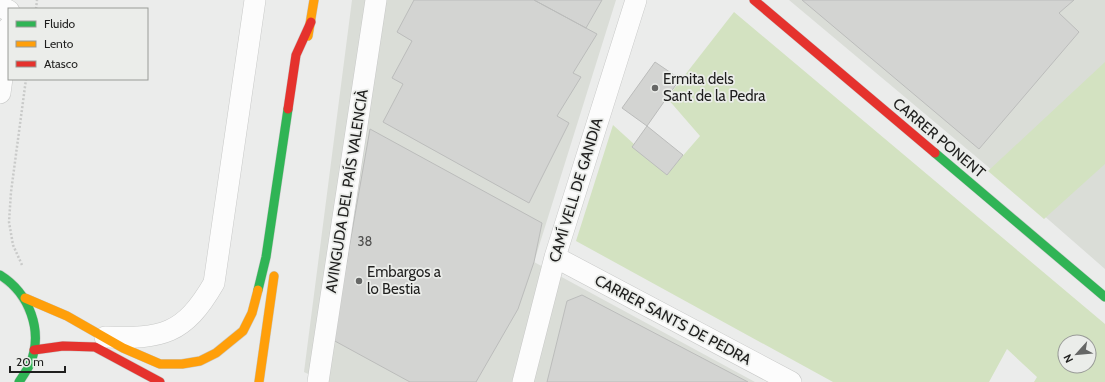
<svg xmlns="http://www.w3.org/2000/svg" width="1105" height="382" font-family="Cabin,sans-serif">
<rect width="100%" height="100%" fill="#ebeceb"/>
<!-- built -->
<path fill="#daddd7" d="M352 0H616L534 262 755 382H325L304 372Z
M789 0H1105V269L986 165Z"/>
<!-- green -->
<path fill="#d3e2c1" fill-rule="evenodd" d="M734 12 1105 324V382H1034L1037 377 1007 349 989 382H833L576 241 613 125 667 174 700 136 667 98ZM1065 342H1089V366H1065Z
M1105 62V164L1044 219 988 171Z"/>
<!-- building -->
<path fill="#d3d4d2" stroke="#bbbcbb" d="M414 0H534L597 34 573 73 581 77 557 116 569 123 529 203 383 122 403 84 392 78 412 41 397 32Z
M534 0H602L586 28Z
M802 0H1074L1059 13 1079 32 979 149Z
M655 62 680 79 647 126 622 108Z
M647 126 683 155 667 175 632 147Z
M370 129 542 223 534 262 518 309 476 382H410L333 340Z
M582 295 748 382H547L567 301Z"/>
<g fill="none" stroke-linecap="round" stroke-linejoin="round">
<defs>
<path id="street" d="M0 6 9 11
M0 93 9 27
M555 257 791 382
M105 337C162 339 184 335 214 283L255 0
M318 382 376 0
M523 382 555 257 636 0"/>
<path id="fast" d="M935 153 1105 297
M0 275C29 293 44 331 30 364 27 370 23 376 19 382
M258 290 266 257 288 109"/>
<path id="slow" d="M308 36 314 0
M25 298 67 316 123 348 160 364H182L200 361 216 353 243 331 252 313 258 290
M259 382 274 276"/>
<path id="jam" d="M754 0 935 153
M288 109 296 55 311 22
M34 350 63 346 95 347 160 382"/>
</defs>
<!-- street casing -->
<use href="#street" stroke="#c8c9c8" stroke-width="22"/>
<!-- fast casing -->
<use href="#fast" stroke="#c8c9c8" stroke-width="10"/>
<!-- slow casing -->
<use href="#slow" stroke="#c8c9c8" stroke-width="10"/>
<!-- jam casing -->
<use href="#jam" stroke="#c8c9c8" stroke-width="10"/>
<!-- path -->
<path stroke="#c9cac9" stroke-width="2.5" stroke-dasharray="2 2" stroke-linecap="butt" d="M36 9 37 0
M22 265 13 245 9 222 11 192 26 79"/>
<!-- street -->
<use href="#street" stroke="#fcfcfc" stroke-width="21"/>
<!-- fast -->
<use href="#fast" stroke="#30b455" stroke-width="9"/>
<!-- slow -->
<use href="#slow" stroke="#ff9f0a" stroke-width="9"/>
<!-- jam -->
<use href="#jam" stroke="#e5322d" stroke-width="9"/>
</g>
<!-- markers -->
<g fill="#666766" stroke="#ebedea" stroke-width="1.5">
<circle cx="655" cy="88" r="4"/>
<circle cx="359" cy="281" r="4"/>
</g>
<g text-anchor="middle" stroke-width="3.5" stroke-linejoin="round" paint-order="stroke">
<!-- number labels -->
<g font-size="13" fill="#4e4e4d">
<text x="365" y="246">38</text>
</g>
<!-- poi labels -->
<g font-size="15" fill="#1f1f1e" stroke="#ebedea" text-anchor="start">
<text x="663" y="84">Ermita dels<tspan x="663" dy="17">Sant de la Pedra</tspan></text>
<text x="367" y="277">Embargos a<tspan x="367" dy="17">lo Bestia</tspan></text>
</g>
<!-- street labels -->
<g font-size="15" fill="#1f1f1e" stroke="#ebedea">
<text transform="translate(939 138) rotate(40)" y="5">CARRER PONENT</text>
<text transform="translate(576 190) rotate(-73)" y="5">CAMÍ VELL DE GANDIA</text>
<text transform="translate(347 191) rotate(-81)" y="5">AVINGUDA DEL PAÍS VALENCIÀ</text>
<text transform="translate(673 320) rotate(28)" y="5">CARRER SANTS DE PEDRA</text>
</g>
</g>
<!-- legend -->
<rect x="8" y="8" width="140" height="72" fill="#ebedea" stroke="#999b98"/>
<rect x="16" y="21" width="20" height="6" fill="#30b455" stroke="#999b98"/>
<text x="44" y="28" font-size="12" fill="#1f1f1e">Fluido</text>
<rect x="16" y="41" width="20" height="6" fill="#ff9f0a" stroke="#999b98"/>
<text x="44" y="48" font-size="12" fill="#1f1f1e">Lento</text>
<rect x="16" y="61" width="20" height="6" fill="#e5322d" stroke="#999b98"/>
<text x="44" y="68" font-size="12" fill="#1f1f1e">Atasco</text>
<!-- north arrow -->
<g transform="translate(1077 354) rotate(243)"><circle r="19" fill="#ebedea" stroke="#999b98"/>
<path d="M0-3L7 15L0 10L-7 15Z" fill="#666766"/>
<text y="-6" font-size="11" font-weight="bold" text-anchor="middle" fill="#1f1f1e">N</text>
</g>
<!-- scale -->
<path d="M10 366v6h55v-6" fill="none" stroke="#1f1f1e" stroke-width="2"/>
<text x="16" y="366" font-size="12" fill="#1f1f1e" stroke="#ebedea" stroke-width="3" paint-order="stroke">20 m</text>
</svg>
